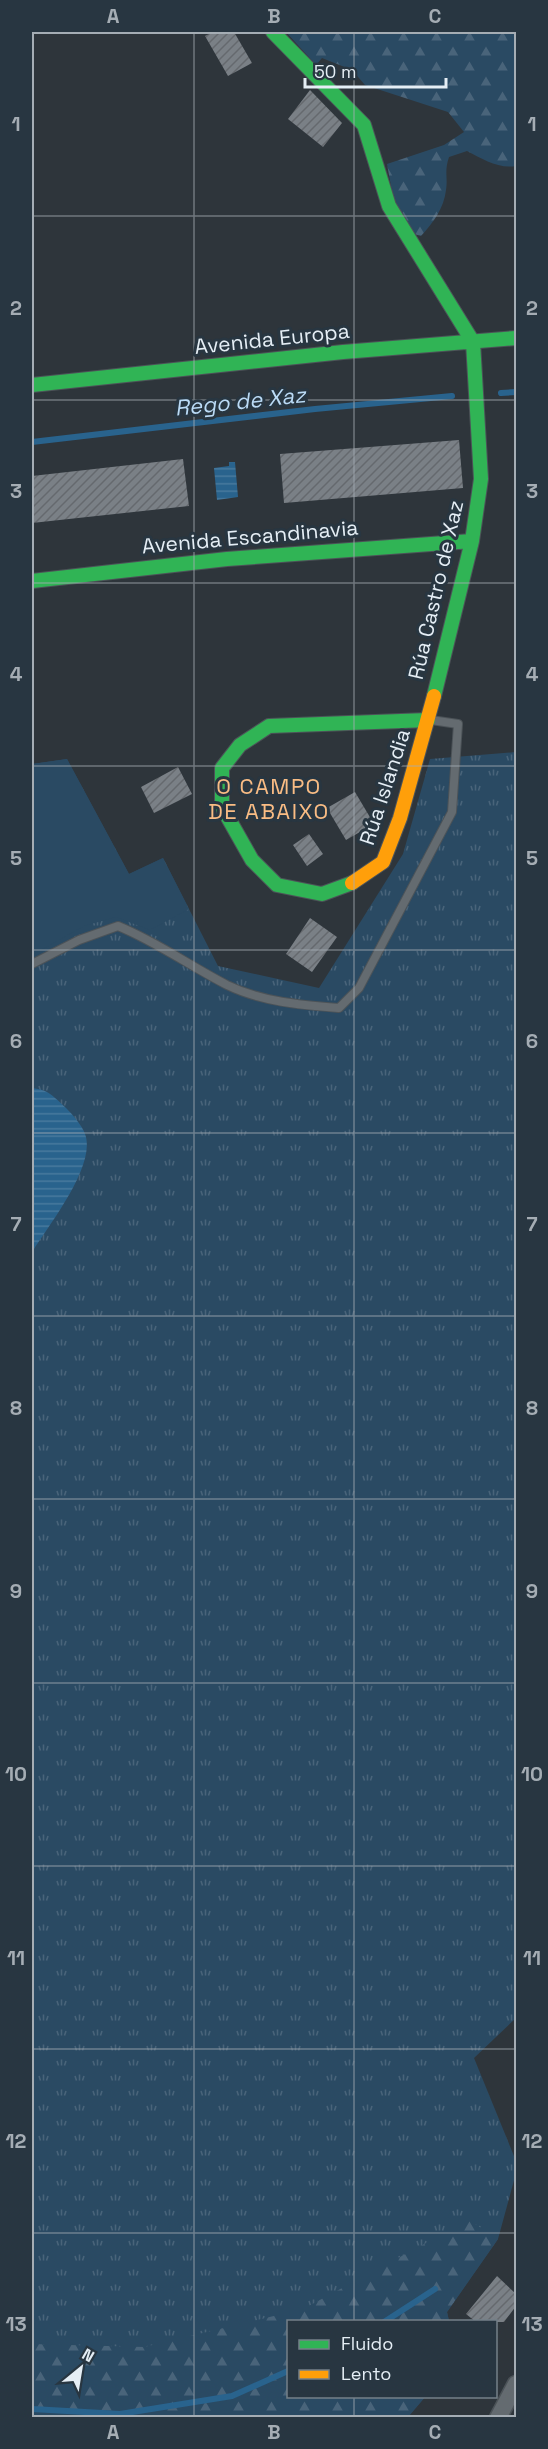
<svg xmlns="http://www.w3.org/2000/svg" width="548" height="2449" font-family="'Space Grotesk',sans-serif">
<defs>
<pattern id="grass-tufts" width="24" height="20" patternUnits="userSpaceOnUse" patternTransform="scale(1.5)"><rect width="24" height="20" fill="#2a4a63"/><path d="M3 7l-1-3M5 7V3M7 7l1-3M15 17l-1-3M17 17v-4M19 17l1-3" fill="none" stroke="#49647a"/></pattern>
<pattern id="forest-firs" width="22" height="20" patternUnits="userSpaceOnUse" patternTransform="scale(1.5)"><rect width="22" height="20" fill="#2a4a63"/><path d="M5 1l3.5 6h-7zM16 11l3.5 6h-7z" fill="#49647a"/></pattern>
<pattern id="water-rules" width="6" height="5" patternUnits="userSpaceOnUse" patternTransform="scale(1.5)"><rect width="6" height="5" fill="#29638d"/><path d="M0 2.5h6" fill="none" stroke="#487a9e"/></pattern>
<pattern id="building-hatch" width="6" height="6" patternUnits="userSpaceOnUse" patternTransform="scale(1.5)"><rect width="6" height="6" fill="#7a8086"/><path d="M-1 1l2-2M0 6l6-6M5 7l2-2" fill="none" stroke="#65696e"/></pattern>
</defs>
<rect width="100%" height="100%" fill="#2e353b"/>
<!-- grass -->
<path fill="url(#grass-tufts)" d="M516 752V2018L474 2058 516 2161V2173L498 2239 447 2312 449 2321 288 2322V2396L425 2397 408 2417 32 2418V764L67 759 129 874 163 858 218 966 319 988 403 854 430 759Z"/>
<!-- forest -->
<path fill="url(#forest-firs)" d="M286 32H516V166C498 169 483 159 467 151L449 157C444 172 448 176 446 190 444 208 433 223 421 236L399 230 387 164 444 145 464 132 448 112 365 85 352 70 322 58 316 65Z
M469 2220 498 2239 447 2312 449 2321 288 2322V2396L425 2397 408 2417H32V2344L144 2347 303 2309Z"/>
<!-- pitch -->
<path fill="#2a4a63" d="M67 759 129 874 163 858 189 909 150 930 116 917 84 926 32 955V764Z"/>
<!-- water -->
<path fill="url(#water-rules)" d="M229 462H235L238 497 217 500 214 468 229 466Z
M32 1088C49 1090 53 1096 66 1108 72 1114 82 1125 85 1134 97 1165 48 1226 32 1252Z"/>
<g fill="none" stroke-linecap="round" stroke-linejoin="round">
<!-- stream -->
<path stroke="#29638d" stroke-width="6" d="M501 393 516 392
M32 442 315 409 452 396
M384 2322 435 2289
M32 2409 120 2414 232 2396 288 2371"/>
</g>
<!-- building -->
<path fill="url(#building-hatch)" d="M213 32H234L252 63 228 76 205 36Z
M310 90 342 123 323 147 288 119Z
M459 440 463 488 284 503 280 454Z
M183 459 189 506 32 523V476Z
M178 767 192 794 154 813 141 787Z
M355 792 374 824 346 840 327 808Z
M309 834 323 854 307 866 293 845Z
M310 918 337 937 312 972 286 954Z
M497 2276 516 2294V2306L504 2322H476L466 2314Z"/>
<g fill="none" stroke-linecap="round" stroke-linejoin="round">
<defs>
<path id="lane" d="M32 964 79 940 118 926C157 942 190 966 227 985 262 1002 301 1005 339 1008L359 988 452 812 458 724 431 720"/>
<path id="street" d="M498 2418 516 2384"/>
<path id="fast" d="M273 32 364 125 389 206 473 342 481 479 472 541 434 696
M32 385 343 352 516 338
M32 581 227 559 472 541
M352 883 322 894 277 885 252 860 222 807V768L240 745 269 726 428 720"/>
<path id="slow" d="M352 883 383 862 400 818 434 696"/>
</defs>
<!-- lane casing -->
<use href="#lane" stroke="#4c5358" stroke-width="10"/>
<!-- street casing -->
<use href="#street" stroke="#4c5358" stroke-width="19"/>
<!-- fast casing -->
<use href="#fast" stroke="#4c5358" stroke-width="16"/>
<!-- slow casing -->
<use href="#slow" stroke="#4c5358" stroke-width="16"/>
<!-- lane -->
<use href="#lane" stroke="#646b70" stroke-width="8"/>
<!-- street -->
<use href="#street" stroke="#646b70" stroke-width="16"/>
<!-- fast -->
<use href="#fast" stroke="#30b455" stroke-width="14"/>
<!-- slow -->
<use href="#slow" stroke="#ff9f0a" stroke-width="14"/>
</g>
<!-- grid -->
<path fill="none" stroke="#a5adb4" stroke-width="1.5" stroke-opacity="0.55" d="M194 32V2418M354 32V2322M32 216H516M32 400H516M32 583H516M32 766H516M32 950H516M32 1133H516M32 1316H516M32 1499H516M32 1683H516M32 1866H516M32 2049H516M32 2233H516M354 2396V2418"/>
<g text-anchor="middle" stroke-width="6" stroke-linejoin="round" paint-order="stroke">
<!-- street labels -->
<g font-size="21" fill="#e5eef5" stroke="#283641">
<text transform="translate(272 339) rotate(-6)" y="7">Avenida Europa</text>
<text transform="translate(250 537) rotate(-5)" y="7">Avenida Escandinavia</text>
<text transform="translate(436 590) rotate(-77)" y="7">Rúa Castro de Xaz</text>
<text transform="translate(385 787) rotate(-72)" y="7">Rúa Islandia</text>
</g>
<!-- water labels -->
<g font-size="22" font-style="italic" fill="#bbdbf6" stroke="#283641">
<text transform="translate(240 401) rotate(-6)" y="8">Rego de Xaz</text>
</g>
<!-- neighbourhood labels -->
<g font-size="22" letter-spacing="1.5" fill="#f9bc84" stroke="#283641">
<text x="269" y="794">O CAMPO<tspan x="269" dy="25">DE ABAIXO</tspan></text>
</g>
</g>
<!-- border -->
<rect width="548" height="2449" fill="none" stroke="#283641" stroke-width="66"/>
<!-- legend -->
<rect x="287" y="2320" width="210" height="78" fill="#283641" stroke="#748089" stroke-width="1.5"/>
<rect x="299" y="2340" width="30" height="9" fill="#30b455" stroke="#748089" stroke-width="1.5"/>
<text x="341" y="2350" font-size="18" fill="#e5eef5">Fluido</text>
<rect x="299" y="2370" width="30" height="9" fill="#ff9f0a" stroke="#748089" stroke-width="1.5"/>
<text x="341" y="2380" font-size="18" fill="#e5eef5">Lento</text>
<!-- north arrow -->
<g transform="translate(81 2368) rotate(30)" stroke="#283641" stroke-width="4.5" paint-order="stroke">
<path d="M0-4.5L10 22L0 15L-10 22Z" fill="#e5eef5"/>
<text y="-9" font-size="16" font-weight="bold" text-anchor="middle" fill="#e5eef5">N</text>
</g>
<!-- scale -->
<path d="M305 78v9h141v-9" fill="none" stroke="#e5eef5" stroke-width="3"/>
<text x="314" y="78" font-size="18" fill="#e5eef5" stroke="#283641" stroke-width="4.5" paint-order="stroke">50 m</text>
<rect x="33" y="33" width="482" height="2383" fill="none" stroke="#a5adb4" stroke-width="2"/>
<g font-size="20" text-anchor="middle" font-weight="bold" fill="#a5adb4">
<text x="113" y="23">A</text>
<text x="274" y="23">B</text>
<text x="435" y="23">C</text>
<text x="16" y="131">1</text>
<text x="532" y="131">1</text>
<text x="16" y="315">2</text>
<text x="532" y="315">2</text>
<text x="16" y="498">3</text>
<text x="532" y="498">3</text>
<text x="16" y="681">4</text>
<text x="532" y="681">4</text>
<text x="16" y="865">5</text>
<text x="532" y="865">5</text>
<text x="16" y="1048">6</text>
<text x="532" y="1048">6</text>
<text x="16" y="1231">7</text>
<text x="532" y="1231">7</text>
<text x="16" y="1415">8</text>
<text x="532" y="1415">8</text>
<text x="16" y="1598">9</text>
<text x="532" y="1598">9</text>
<text x="16" y="1781">10</text>
<text x="532" y="1781">10</text>
<text x="16" y="1965">11</text>
<text x="532" y="1965">11</text>
<text x="16" y="2148">12</text>
<text x="532" y="2148">12</text>
<text x="16" y="2331">13</text>
<text x="532" y="2331">13</text>
<text x="113" y="2439">A</text>
<text x="274" y="2439">B</text>
<text x="435" y="2439">C</text>
</g>
</svg>
